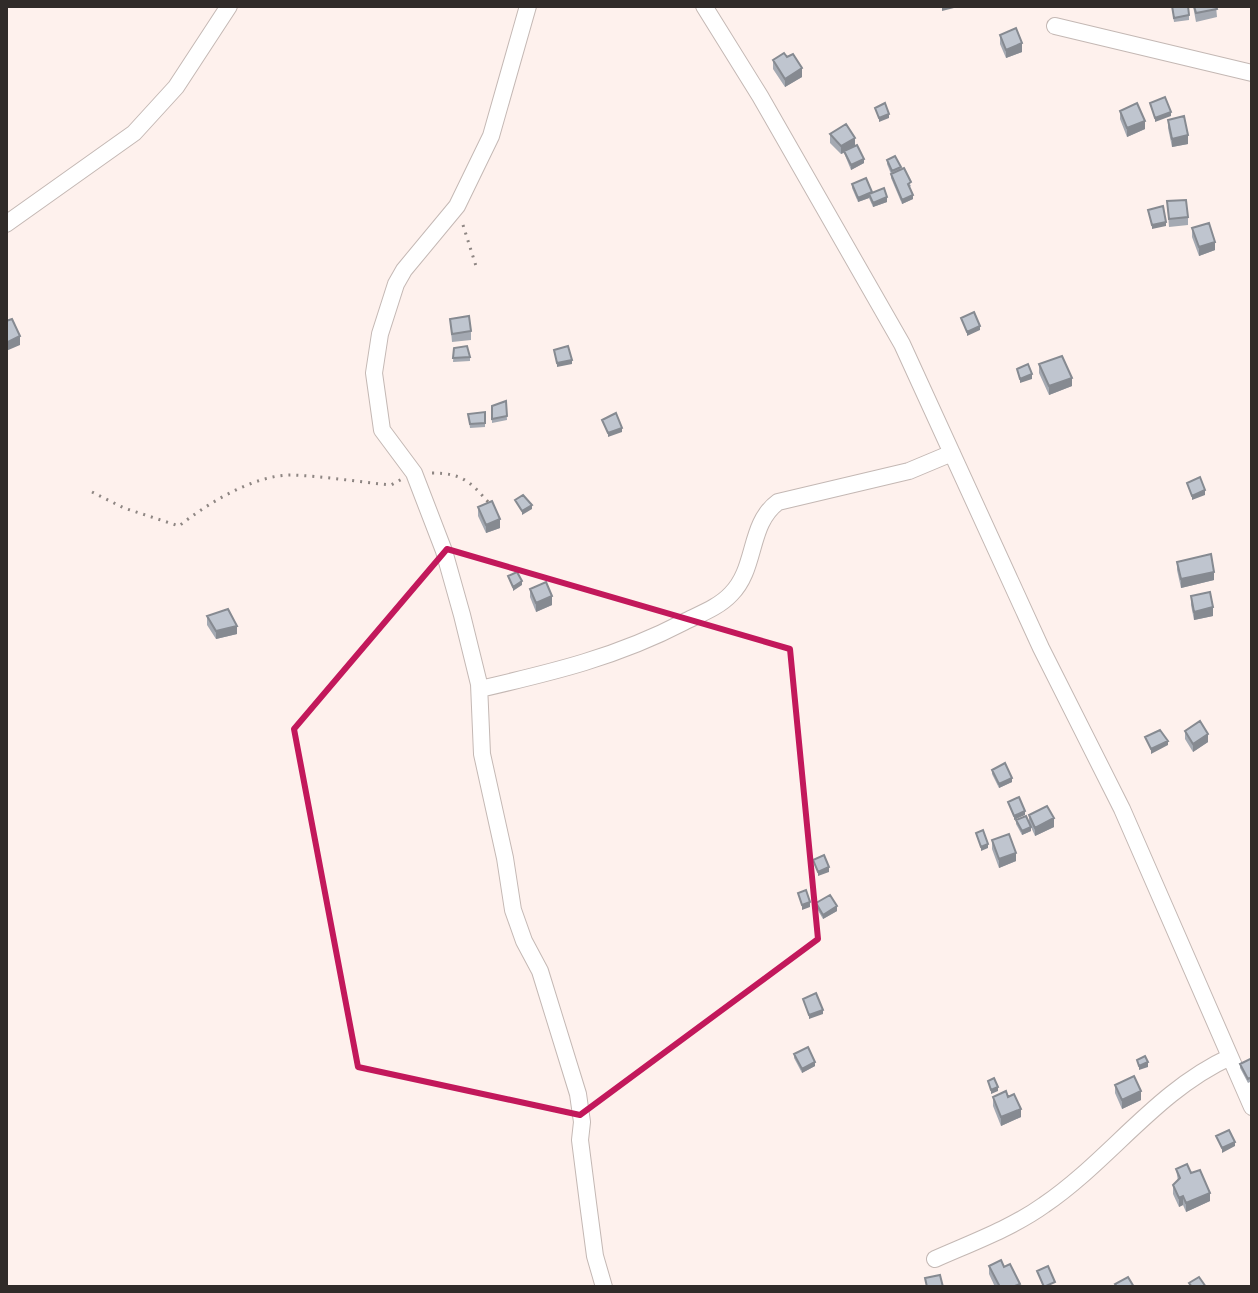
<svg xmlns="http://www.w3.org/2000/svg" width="1258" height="1293" font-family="Roboto,sans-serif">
<rect width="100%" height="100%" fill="#fef1ed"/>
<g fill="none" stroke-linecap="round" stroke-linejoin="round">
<defs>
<path id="minor" d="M528 6 491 136 457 206 404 270 396 284 380 334 374 373 382 430 414 473 444 551 462 615 479 684 482 754 505 858 513 910 524 941 540 971 578 1094 582 1122 580 1140 588 1203 595 1256 604 1287
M704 6 760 96 902 344 1041 648 1122 809 1252 1107
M1055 26 1252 73
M6 224 134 133 176 87 229 6
M480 689C553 672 617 657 684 622 700 614 719 607 731 594 757 568 748 524 778 502L909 471 952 453
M935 1259C971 1243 1012 1228 1044 1205 1110 1160 1156 1091 1230 1057"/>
</defs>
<!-- minor casing -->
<use href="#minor" stroke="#c4b8b4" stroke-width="18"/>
<!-- path -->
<path stroke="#8e8683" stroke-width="3" stroke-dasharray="2 6" stroke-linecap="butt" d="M463 225 476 266
M432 473C461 473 470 481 489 503
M92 492 124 508 179 526C208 503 254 475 291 475 324 476 358 482 391 485L402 479"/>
<!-- minor -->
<use href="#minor" stroke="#fff" stroke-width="16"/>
</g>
<!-- wall -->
<path fill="#a4a9b2" d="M1172 6 1189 15V20L1174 22Z
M1193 6H1216L1217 17 1196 22Z
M1000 35 1022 52 1006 58 1000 44Z
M773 60 802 77 785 87 773 69Z
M1120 111 1145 129 1127 137 1120 119Z
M1168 120 1188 144 1172 147 1168 128Z
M830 134 855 146 864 163 851 170 844 153 841 154 830 143Z
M887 160 901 169 911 186 909 187 913 199 902 204 891 178V174L887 164Z
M852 184 872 193 887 202 873 207 869 198 858 202 852 188Z
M1167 201 1188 217V225L1169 227Z
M1192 228 1215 250 1199 256 1192 237Z
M450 319 471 331V340L452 342Z
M454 348 470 357V361L453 362Z
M1039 364 1072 386 1049 395 1039 373Z
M506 401 507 420 492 423V406Z
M485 412V427L470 428 468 414Z
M478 507 500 528 486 533 478 516Z
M1177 562 1214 580 1181 588 1177 570Z
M530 589 552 605 536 612 530 597Z
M1191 596 1213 616 1194 620 1191 605Z
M207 616 237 634 216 639 207 625Z
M1185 731 1208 742 1193 752 1185 739Z
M992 770 1012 782 999 788 992 774Z
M1029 815 1054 827 1035 836 1031 827V831L1022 835 1016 824V820L1029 823Z
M992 840 1016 861 999 868 992 849Z
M816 903 837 911 823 919 816 907Z
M794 1054 815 1066 802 1073 794 1058Z
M1252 1058V1081L1248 1083 1240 1068V1064Z
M1115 1085 1141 1100 1122 1109 1115 1093Z
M993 1097H1008L1021 1117 1001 1126 993 1106Z
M1176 1169 1191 1173 1210 1201 1186 1212 1183 1205 1179 1207 1173 1194V1185L1178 1181Z
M989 1266 1004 1267 1020 1287H995L989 1274Z"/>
<!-- shaded-wall -->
<path fill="#868a91" d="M945 6H954V8L942 11V7Z
M1022 43V52L1006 58V50Z
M802 68V77L785 87V79Z
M1171 112V116L1155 122V118Z
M889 114V118L879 122V118Z
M1145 121V129L1127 137V128Z
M1188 135V144L1172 147V139Z
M855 138V146L841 154V146Z
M864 159V163L851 170V165Z
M872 192 869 194V198L858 202V198Z
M913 195V199L902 204V200Z
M887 197V202L873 207V203Z
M1166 222V226L1152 229V225Z
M1215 242V250L1199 256V247Z
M980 326V330L967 336V332Z
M20 336V345L6 351V343Z
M572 360V364L557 367V363Z
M1032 374V379L1020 383V379Z
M1072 378V386L1049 395V386Z
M622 428V432L608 437V433Z
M1205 490V495L1192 500V496Z
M532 505V509L522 515V511Z
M500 519V528L486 533V525Z
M1214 572V580L1181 588V579Z
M522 581V585L513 591V587Z
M552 596V605L536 612V603Z
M1213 607V616L1194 620V612Z
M237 626V634L216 639V631Z
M1208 734V742L1193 752V744Z
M1168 741V745L1151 754V749Z
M1012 778V782L999 788V784Z
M1025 811V815L1014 820V816Z
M1054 818V827L1035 836V828Z
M1031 827V831L1022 835V831Z
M988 844V848L981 851V847Z
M1016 853V861L999 868V859Z
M829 867V872L818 876V872Z
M810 902V907L802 910V905Z
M837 906V911L823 919V915Z
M823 1010V1014L809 1019V1015Z
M815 1062V1066L802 1073V1069Z
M1148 1062V1067L1139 1070V1066Z
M998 1087V1091L991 1094V1090Z
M1141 1091V1100L1122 1109V1100Z
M1021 1109V1117L1001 1126V1117Z
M1235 1142V1146L1222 1153V1148Z
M1210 1193V1201L1186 1212V1203Z
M1183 1196V1205L1179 1207V1198Z"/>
<!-- building -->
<path fill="#bfc5cf" stroke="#868a91" stroke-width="2" d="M1172 6H1188L1189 15 1174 18Z
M1194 6H1216L1217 9 1196 13Z
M1016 28 1022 43 1006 50 1000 35Z
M784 53 787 57 793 54 802 68 785 79 773 60Z
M1165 97 1171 112 1155 118 1150 103Z
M885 103 889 114 879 118 875 108Z
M1137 103 1145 121 1127 128 1120 111Z
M1184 116 1188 135 1172 139 1168 120Z
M846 124 855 138 841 146 830 134Z
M857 145 864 159 851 165 844 151Z
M895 156 901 167 892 171 887 160Z
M904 168 911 182 908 184 913 195 902 200 891 174Z
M866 178 872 192 858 198 852 184Z
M884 188 887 197 873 203 869 194Z
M1186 200 1188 217 1169 219 1167 201Z
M1163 206 1166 222 1152 225 1148 210Z
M1209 223 1215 242 1199 247 1192 228Z
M974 312 980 326 967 332 961 318Z
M469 316 471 331 452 334 450 319Z
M12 319 20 336 6 343V321Z
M467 346 470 357 453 358 454 348Z
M568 346 572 360 557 363 554 350Z
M1062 356 1072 378 1049 386 1039 364Z
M1028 364 1032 374 1020 379 1017 369Z
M506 401 507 416 492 419V406Z
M485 412V423L470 424 468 414Z
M616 413 622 428 608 433 602 420Z
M1200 477 1205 490 1192 496 1187 483Z
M523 495 532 505 522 511 515 500Z
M492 501 500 519 486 525 478 507Z
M1211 554 1214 572 1181 579 1177 562Z
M517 572 522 581 513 587 508 576Z
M546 582 552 596 536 603 530 589Z
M1210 592 1213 607 1194 612 1191 596Z
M228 609 237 626 216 631 207 616Z
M1200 721 1208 734 1193 744 1185 731Z
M1160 730 1168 741 1151 749 1145 737Z
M1005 763 1012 778 999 784 992 770Z
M1019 797 1025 811 1014 816 1008 802Z
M1047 806 1054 818 1035 828 1029 815Z
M1026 816 1031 827 1022 831 1016 820Z
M983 830 988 844 981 847 976 833Z
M1009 834 1016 853 999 859 992 840Z
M824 855 829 867 818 872 813 860Z
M806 890 810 902 802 905 798 893Z
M830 895 837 906 823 915 816 903Z
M816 993 823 1010 809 1015 803 999Z
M808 1047 815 1062 802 1069 794 1054Z
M1145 1056 1148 1062 1139 1066 1137 1060Z
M1252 1058V1077L1248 1079 1240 1064Z
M1134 1076 1141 1091 1122 1100 1115 1085Z
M994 1078 998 1087 991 1090 988 1081Z
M1006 1091 1008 1097 1014 1094 1021 1109 1001 1117 993 1097Z
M1229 1130 1235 1142 1222 1148 1216 1136Z
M1187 1164 1191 1173 1200 1170 1210 1193 1186 1203 1183 1196 1179 1198 1173 1185 1180 1178 1176 1169Z
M1001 1260 1004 1267 1010 1264 1020 1284 1012 1287H1000L989 1266Z
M1048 1266 1055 1282 1044 1287 1037 1271Z
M940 1275 943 1287H927L925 1278Z
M1128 1277 1134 1287H1117L1115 1284Z
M1199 1277 1206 1287H1192L1189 1283Z"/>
<!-- marked area -->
<path fill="none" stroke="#c2185b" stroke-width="6" stroke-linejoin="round" d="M447 549 790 649 818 939 580 1115 358 1067 294 729Z"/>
<!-- border -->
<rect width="1258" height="1293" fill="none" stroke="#302b29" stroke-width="16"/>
</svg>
